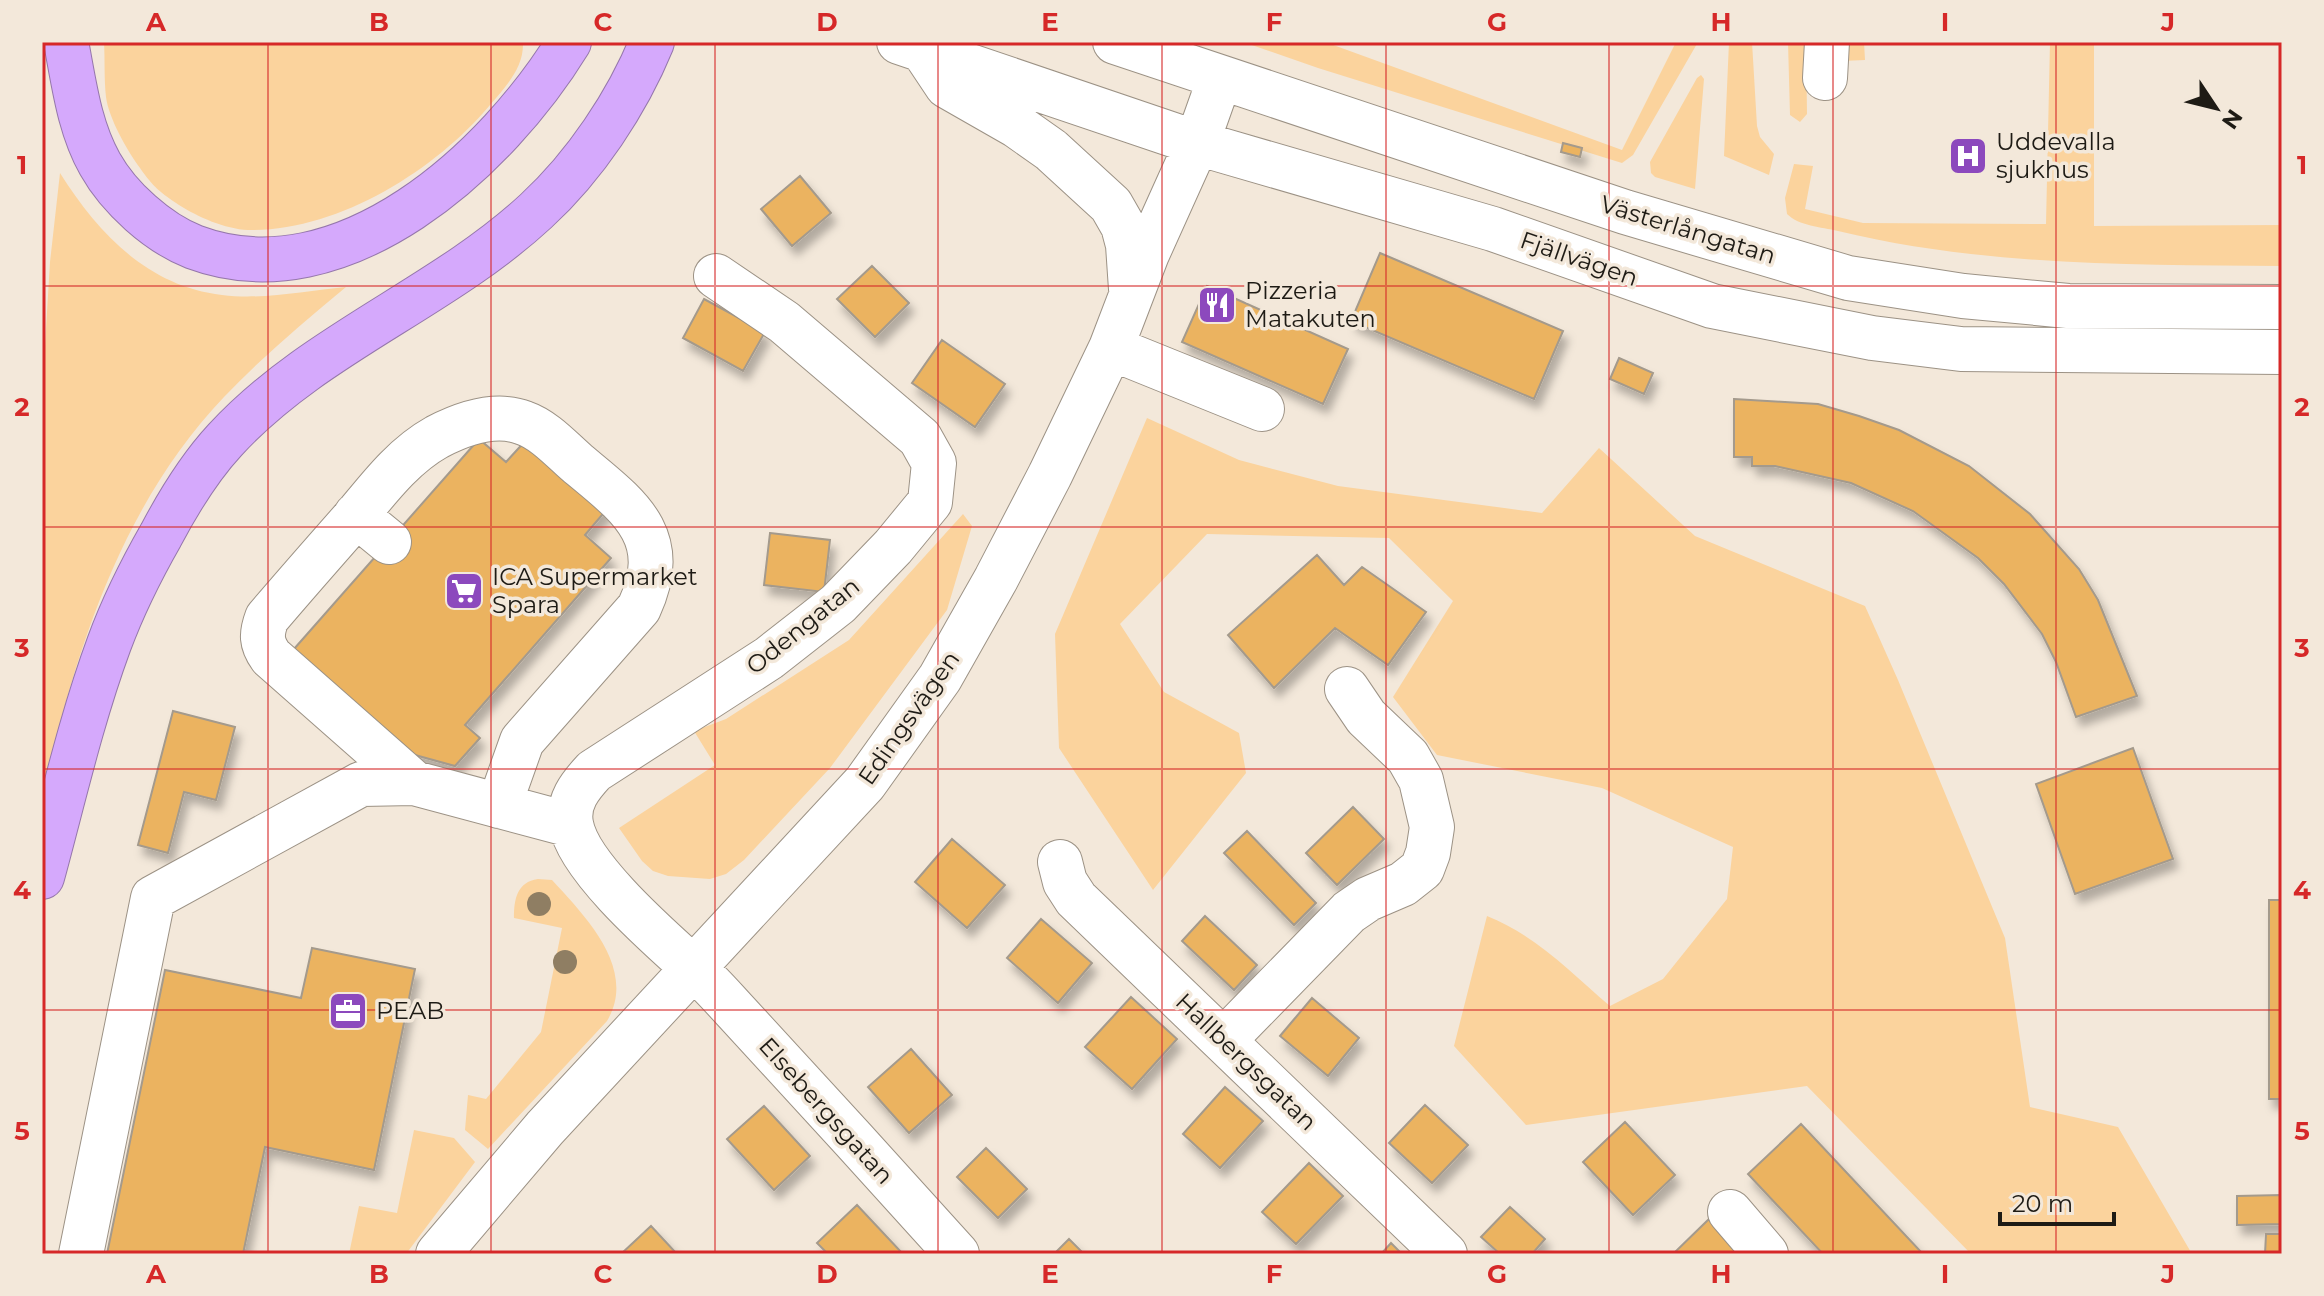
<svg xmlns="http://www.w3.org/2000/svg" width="2324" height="1296" font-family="Montserrat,sans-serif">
<defs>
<filter id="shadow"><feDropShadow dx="5" dy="9" stdDeviation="4" flood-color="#0004"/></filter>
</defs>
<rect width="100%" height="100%" fill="#f3e8da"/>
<!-- green -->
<path fill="#fbd39d" d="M104 42H523C524 68 506 86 490 105 435 171 336 232 248 230 225 229 198 217 179 205 161 193 153 187 140 168 127 150 109 119 106 97 104 79 105 60 104 42Z
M1243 42H1325L1622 150 1676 42H1698L1633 155 1622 163 1318 68Z
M1729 42H1752L1757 126 1760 137 1774 154 1769 175 1724 156Z
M1788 42H1806L1807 114 1800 122 1790 115Z
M1843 42H1864L1865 60 1842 61Z
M2050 42H2094V226L2282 225V266C2135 265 1982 266 1838 231 1821 227 1799 226 1787 214L1785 198 1794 164 1813 166 1805 209 1863 223 2046 224Z
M1701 75 1704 79 1695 189 1655 177 1651 173 1650 162 1697 78Z
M60 173C98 233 147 286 222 295 262 300 306 291 346 287 304 322 262 357 224 397 120 506 72 658 42 802V396L50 262Z
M1147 418 1239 460 1338 486 1542 513 1599 448 1695 536 1865 606 1898 680 2005 938 2030 1107 2118 1127 2192 1254H1971L1807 1086 1526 1125 1454 1046 1487 916C1537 936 1570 972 1610 1006L1663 979 1727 899 1733 847 1602 788 1437 755 1393 697 1453 601 1389 538 1207 534 1120 624 1164 692 1239 733 1246 773 1153 890 1059 748 1055 634Z
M963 514 972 526 947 610 830 768 744 860 726 874 710 879 668 876 653 871 642 861 619 828 715 765 694 731 726 719 849 640Z
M538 879 552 880C585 916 638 969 607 1021L488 1149 465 1130 468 1095 486 1099 541 1032 562 928 514 918C514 899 517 882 538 879Z
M414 1130 454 1138 475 1162 406 1254H349L359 1206 397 1213Z"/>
<!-- building -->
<path fill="#ebb361" stroke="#a49a8c" stroke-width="2" filter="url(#shadow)" d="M1563 143 1582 148 1580 157 1561 152Z
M800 176 831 213 792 246 761 209Z
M1380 253 1563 331 1534 399 1351 321Z
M872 266 909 303 875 337 837 299Z
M1207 286 1348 349 1323 404 1182 342Z
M704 299 765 332 743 371 683 338Z
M942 340 1005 384 975 427 912 383Z
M1619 358 1653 373 1644 394 1610 379Z
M1734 399 1818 404 1859 416 1899 430 1969 466 2030 514 2079 569 2098 600 2137 696 2076 717 2056 662 2042 634 2004 584 1978 558 1913 511 1851 483 1775 466H1752V457H1734Z
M528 438 608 508 585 535 611 558 465 725 480 738 455 766 415 755 294 649 479 439 506 462Z
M770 533 830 540 824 592 764 585Z
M1317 555 1344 585 1362 567 1426 612 1388 665 1335 628 1274 688 1228 635Z
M173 711 235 727 216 800 184 792 168 853 138 845Z
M2133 748 2173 859 2075 894 2036 784Z
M1353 807 1384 839 1337 885 1306 853Z
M1247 831 1316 903 1294 925 1224 853Z
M952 839 1005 885 967 928 915 882Z
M2269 900H2282V1099H2269Z
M1205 916 1257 965 1234 990 1182 941Z
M1041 919 1092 963 1058 1003 1007 958Z
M312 948 415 969 374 1170 265 1147 243 1254H107L165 970 301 998Z
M1131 997 1177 1039 1132 1089 1085 1047Z
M1312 998 1359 1038 1328 1076 1280 1036Z
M911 1049 952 1095 909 1133 868 1087Z
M1225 1087 1263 1121 1220 1168 1183 1134Z
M1425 1105 1468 1145 1432 1183 1389 1143Z
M764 1106 810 1156 774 1190 727 1139Z
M1625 1122 1675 1175 1633 1215 1583 1162Z
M1801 1124 1923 1254H1823L1748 1174Z
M986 1148 1027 1189 998 1218 957 1177Z
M1309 1163 1343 1196 1296 1244 1262 1212Z
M2282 1195V1224L2237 1225V1196Z
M857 1205 903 1254H828L817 1243Z
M1510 1207 1545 1239 1532 1254H1500L1481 1237Z
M1709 1219 1742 1254H1673Z
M651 1226 677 1254H621Z
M2266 1234H2282V1254H2265Z
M1069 1239 1084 1254H1054Z
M1391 1243 1402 1254H1381Z"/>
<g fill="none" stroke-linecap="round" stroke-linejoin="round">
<defs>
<path id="minor" d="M899 42 1197 143 1493 229 1712 306 1872 338 1961 349 2282 352
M1115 42 1625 212 1848 278 1963 296 2068 306 2282 307
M927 56 947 86 1017 126 1051 150 1111 205 1123 226 1128 245 1131 289
M1825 78 1827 42
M716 276 784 322 920 438 934 463 930 502 893 547 838 604 769 658 594 771C580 786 567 802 571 824 578 867 660 938 692 967 709 981 724 999 739 1015 812 1094 885 1174 957 1254
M1111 348 1262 409
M356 515 389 542
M414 783 271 657C261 643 261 634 267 618 296 584 325 551 355 517 379 488 403 456 437 437 462 424 496 412 524 423 544 430 561 449 577 463 627 505 673 535 639 608L522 741 499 806
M1060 862 1065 882 1076 899 1445 1254
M1224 1040 1349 912 1368 899 1403 884 1422 869 1428 853 1432 827 1421 780 1408 757 1366 717 1347 689
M1730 1212 1766 1254
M81 1254 153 898 361 784 414 783 571 825
M438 1254 545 1128 865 783 940 678 996 579 1050 475 1111 348 1147 254 1197 143 1220 78"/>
<path id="highway" d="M66 42C74 83 79 127 100 164 119 198 158 233 194 247 343 303 498 158 569 42
M42 877C63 800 81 720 109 644 123 606 141 570 161 535 179 501 199 468 225 440 313 344 441 299 536 211 585 166 627 103 652 42"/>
</defs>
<!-- minor casing -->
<use href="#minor" stroke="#9c9285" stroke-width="46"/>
<!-- highway casing -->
<use href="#highway" stroke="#9577ab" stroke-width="46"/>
<!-- minor -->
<use href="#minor" stroke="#fff" stroke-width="44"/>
<!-- highway -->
<use href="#highway" stroke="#d5a9fc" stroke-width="44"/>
</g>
<!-- trees -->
<g fill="#8f7e63">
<circle cx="539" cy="904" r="12"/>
<circle cx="565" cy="962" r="12"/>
</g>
<!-- grid -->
<path fill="none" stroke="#d62828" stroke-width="2" stroke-opacity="0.55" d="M268 42V1254M491 42V1254M715 42V1254M938 42V1254M1162 42V1254M1386 42V1254M1609 42V1254M1833 42V1254M2056 42V1254M42 286H2282M42 527H2282M42 769H2282M42 1010H2282"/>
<!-- icons -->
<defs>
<symbol id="hospital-square" viewBox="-11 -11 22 22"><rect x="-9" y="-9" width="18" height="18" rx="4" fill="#8c49bd" stroke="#f3e8da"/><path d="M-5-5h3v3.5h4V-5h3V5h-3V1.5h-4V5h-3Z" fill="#fff"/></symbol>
<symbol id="restaurant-square" viewBox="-11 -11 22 22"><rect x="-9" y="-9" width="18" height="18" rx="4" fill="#8c49bd" stroke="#f3e8da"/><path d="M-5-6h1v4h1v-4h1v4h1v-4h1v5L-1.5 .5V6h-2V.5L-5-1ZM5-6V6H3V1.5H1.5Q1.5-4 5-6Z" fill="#fff"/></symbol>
<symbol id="supermarket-square" viewBox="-11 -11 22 22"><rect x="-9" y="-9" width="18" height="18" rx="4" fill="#8c49bd" stroke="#f3e8da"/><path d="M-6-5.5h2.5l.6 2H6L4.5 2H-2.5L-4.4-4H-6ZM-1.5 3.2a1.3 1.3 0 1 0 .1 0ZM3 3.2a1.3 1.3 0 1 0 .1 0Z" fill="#fff"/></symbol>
<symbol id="office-square" viewBox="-11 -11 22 22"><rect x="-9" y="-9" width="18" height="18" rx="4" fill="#8c49bd" stroke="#f3e8da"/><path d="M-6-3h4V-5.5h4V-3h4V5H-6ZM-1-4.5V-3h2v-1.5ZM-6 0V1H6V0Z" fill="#fff"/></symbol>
</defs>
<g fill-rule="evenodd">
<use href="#hospital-square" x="1946" y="134" width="44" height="44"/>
<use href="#restaurant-square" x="1195" y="283" width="44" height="44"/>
<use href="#supermarket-square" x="442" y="569" width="44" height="44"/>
<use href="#office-square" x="326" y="989" width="44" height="44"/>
</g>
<g text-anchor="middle" stroke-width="7" stroke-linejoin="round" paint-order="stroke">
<!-- poi labels -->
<g font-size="24" fill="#1e1b15" stroke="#f3e8da" text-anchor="start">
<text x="1996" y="150">Uddevalla<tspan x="1996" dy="28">sjukhus</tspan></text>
<text x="1245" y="299">Pizzeria<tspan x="1245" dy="28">Matakuten</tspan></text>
<text x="492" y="585">ICA Supermarket<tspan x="492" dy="28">Spara</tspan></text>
<text x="376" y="1019">PEAB</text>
</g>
<!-- street labels -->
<g font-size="24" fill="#1e1b15" stroke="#f3e8da">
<text transform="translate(1688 230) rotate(17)" y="8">Västerlångatan</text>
<text transform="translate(1579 259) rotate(19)" y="8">Fjällvägen</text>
<text transform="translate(803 626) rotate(-39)" y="8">Odengatan</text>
<text transform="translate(909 718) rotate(-55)" y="8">Edingsvägen</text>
<text transform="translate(1246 1062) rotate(44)" y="8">Hallbergsgatan</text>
<text transform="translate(826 1111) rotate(48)" y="8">Elsebergsgatan</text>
</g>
</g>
<!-- border -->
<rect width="2324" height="1296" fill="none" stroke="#f3e8da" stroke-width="88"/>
<!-- north arrow -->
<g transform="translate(2216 108) rotate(125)" stroke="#f3e8da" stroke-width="6" paint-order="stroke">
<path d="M0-6L14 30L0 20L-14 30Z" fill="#1e1b15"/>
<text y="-12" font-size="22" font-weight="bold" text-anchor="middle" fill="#1e1b15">N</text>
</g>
<!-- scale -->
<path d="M2000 1212v12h114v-12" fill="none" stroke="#1e1b15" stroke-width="4"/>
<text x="2012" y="1212" font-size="24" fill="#1e1b15" stroke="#f3e8da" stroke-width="6" paint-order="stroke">20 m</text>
<rect x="44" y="44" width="2236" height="1208" fill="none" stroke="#d62828" stroke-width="3"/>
<g font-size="26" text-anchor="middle" font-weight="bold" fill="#d62828">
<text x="156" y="31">A</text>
<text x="379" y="31">B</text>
<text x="603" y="31">C</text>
<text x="827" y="31">D</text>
<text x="1050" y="31">E</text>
<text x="1274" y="31">F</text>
<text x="1497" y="31">G</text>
<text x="1721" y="31">H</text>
<text x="1945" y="31">I</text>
<text x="2168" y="31">J</text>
<text x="22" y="174">1</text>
<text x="2302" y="174">1</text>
<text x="22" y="416">2</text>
<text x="2302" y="416">2</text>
<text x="22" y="657">3</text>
<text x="2302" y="657">3</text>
<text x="22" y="899">4</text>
<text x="2302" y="899">4</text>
<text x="22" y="1140">5</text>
<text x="2302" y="1140">5</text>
<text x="156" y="1283">A</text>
<text x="379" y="1283">B</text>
<text x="603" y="1283">C</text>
<text x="827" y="1283">D</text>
<text x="1050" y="1283">E</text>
<text x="1274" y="1283">F</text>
<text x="1497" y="1283">G</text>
<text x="1721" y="1283">H</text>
<text x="1945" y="1283">I</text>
<text x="2168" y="1283">J</text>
</g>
</svg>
